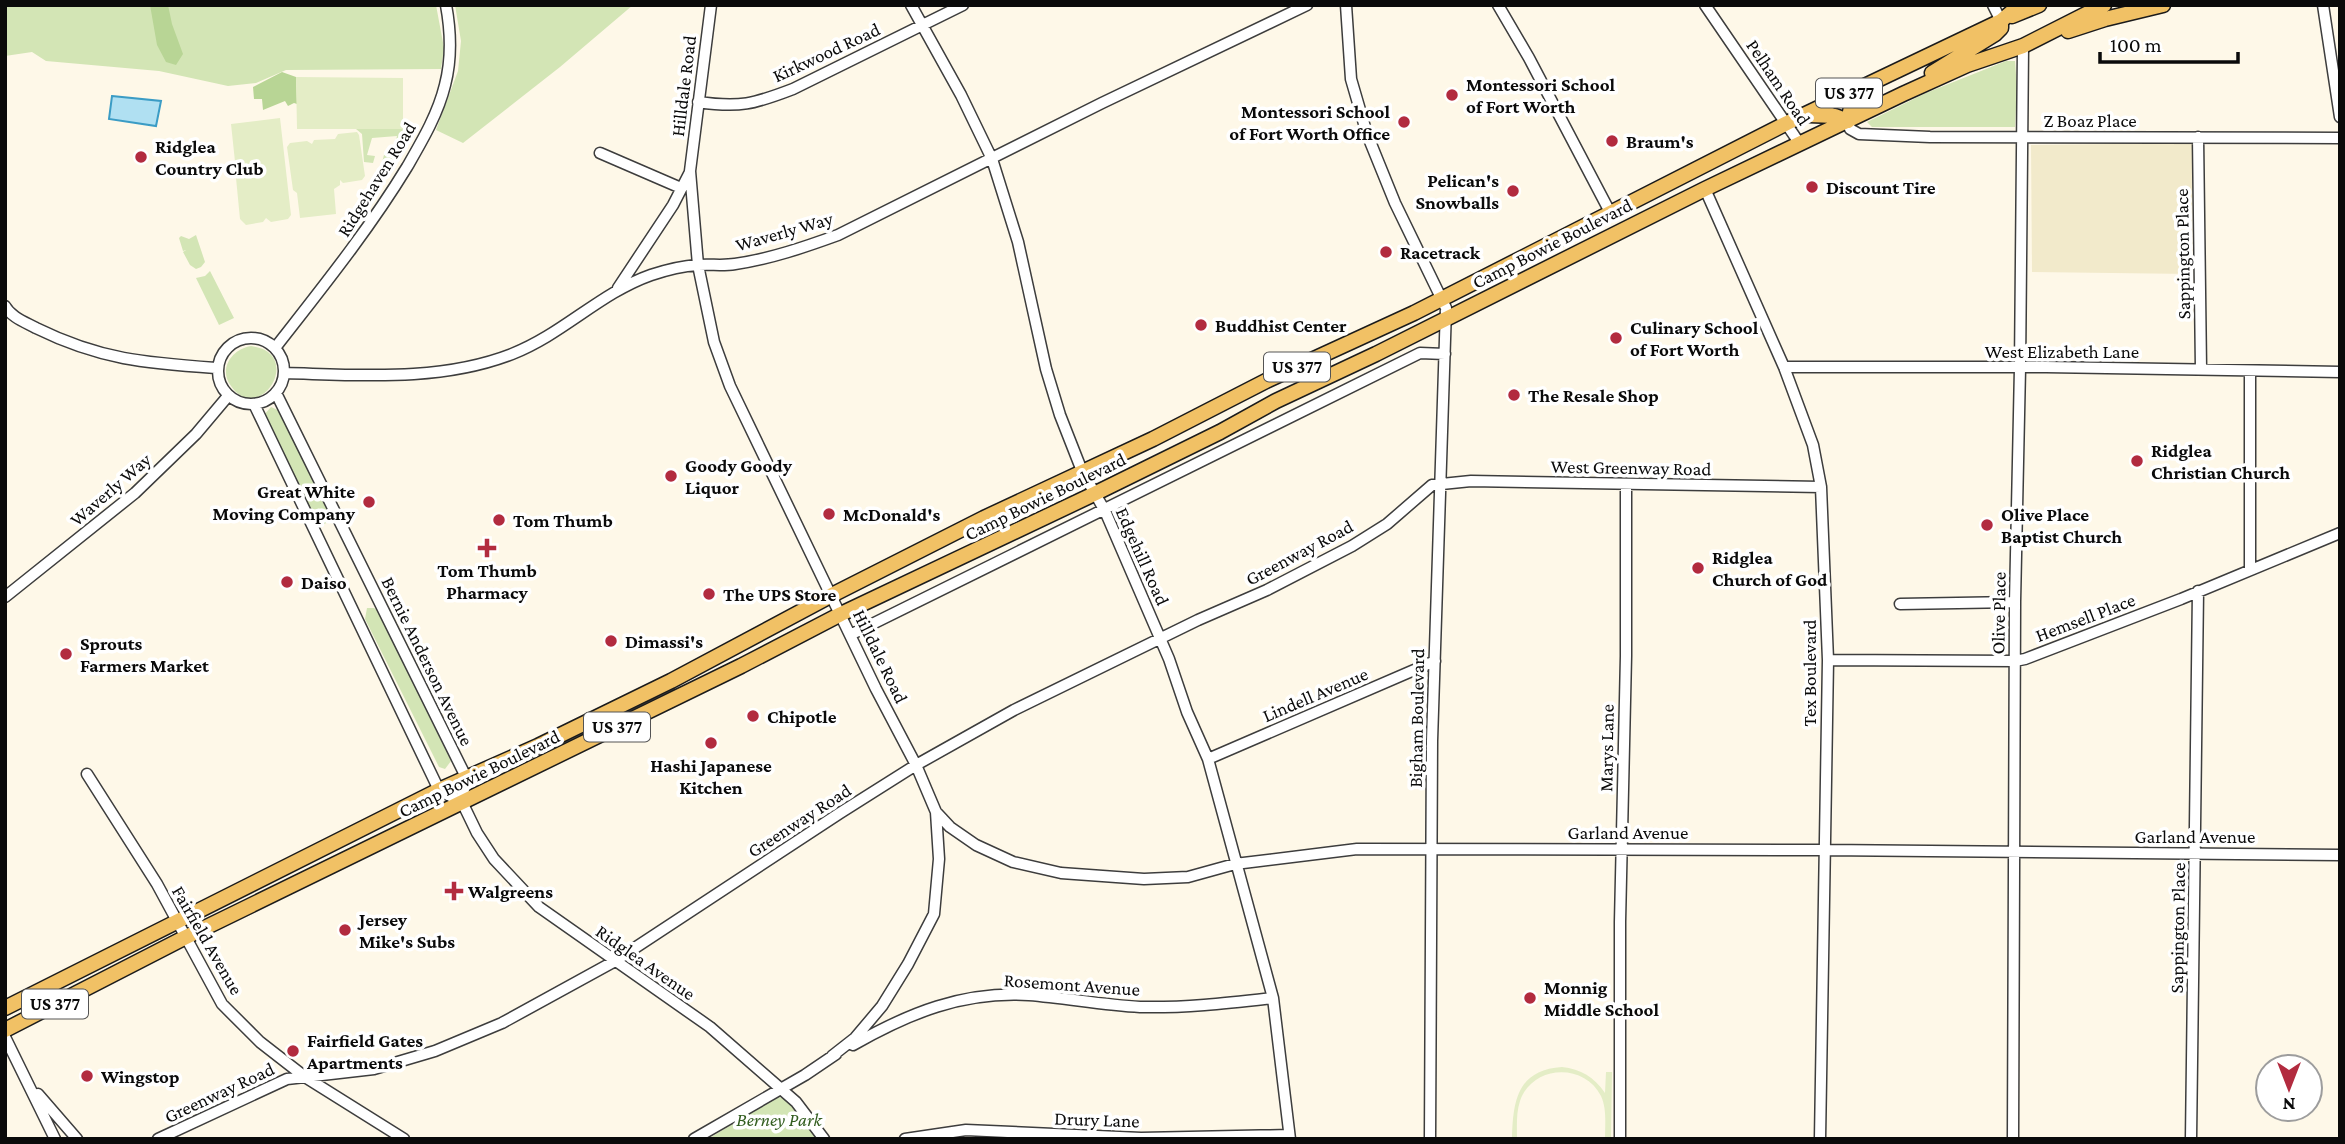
<svg xmlns="http://www.w3.org/2000/svg" width="2345" height="1144" font-family="'Crimson Pro',serif">
<rect width="100%" height="100%" fill="#fef8e8"/>
<!-- farmland -->
<path fill="#f2eacb" d="M2193 143 2191 274 2032 272 2031 145Z"/>
<!-- green -->
<path fill="#d3e5b5" d="M5 5H436L444 48 441 69 286 70 256 83 228 86 159 71 46 61 32 52 5 56Z
M455 5H633L560 67 463 143 436 130 458 71 461 41Z
M2006 61H2015L2017 88 2015 127H1872L1867 122 1926 93Z
M356 129H403L402 150 391 170 381 166 384 155 393 152 397 136 372 138 367 155 375 156 373 163 364 162 362 134Z
M196 235 205 262 201 267 196 269 190 265 183 252 186 250 183 251 179 238 181 236 189 239Z
M210 271 234 318 219 325 196 278 205 276Z
M251 346C306 353 259 427 231 386 218 369 232 349 251 346Z
M271 407 280 411 331 516 325 524 316 522 264 415Z
M367 608H374L378 611 451 761 445 769 439 767 365 619Z
M777 1097C791 1097 812 1128 822 1139H708Z"/>
<!-- forest -->
<path fill="#b8d595" d="M150 5H168L172 24 183 54 176 65 166 62 157 45Z
M282 72 296 77 297 104 294 103 288 106 285 101 263 110 262 99H254L253 87Z"/>
<!-- pitch -->
<path fill="#e4edc6" d="M296 77 403 78V129H297Z
M280 118 291 215 288 219 271 222 266 218 263 222 246 225 240 219 236 178 240 175 236 171 231 124Z
M357 132 359 135 365 176 362 180 343 183 340 180V185L334 189 336 214 300 218 297 193 293 190 287 147 290 143 307 141 312 144 314 140 335 139 338 134Z
M1562 1067C1581 1069 1594 1077 1605 1093L1606 1072H1612L1611 1139H1605C1605 1125 1607 1109 1601 1096 1584 1062 1532 1065 1520 1101 1516 1113 1517 1127 1517 1139H1512C1513 1101 1517 1070 1562 1067Z"/>
<!-- water -->
<path fill="#b0e0f2" stroke="#3b9cc5" stroke-width="2" d="M112 96 161 101 156 126 109 119Z"/>
<g fill="none" stroke-linecap="round" stroke-linejoin="round">
<defs>
<path id="minor" d="M711 5 690 171 698 265 714 342 730 386 876 689 916 765 936 812 939 859 934 914 908 964 882 1006 855 1038 832 1056
M911 5 961 95 992 159 1018 242 1046 369 1060 415 1082 471 1105 511 1169 659 1187 712 1208 759 1273 998 1290 1139
M1346 5 1351 79 1367 134 1395 203 1446 308 1432 741 1430 1139
M1498 5 1529 58 1611 214
M1705 5 1800 144
M1993 5 2001 21
M2323 5 2340 117
M698 102C740 108 754 104 793 89L963 5
M1848 121 1850 129 1859 134 1930 137 2340 138
M2198 137 2201 369
M600 153 681 188
M1705 189 1784 367 1813 445 1821 487 1828 660 1820 1139
M618 288 673 205 690 172
M5 306C11 317 25 322 36 328 101 360 146 363 217 368
M218 371a33 33 0 1 1 66 0a33 33 0 1 1-66 0Z
M275 348C321 289 368 231 407 167 422 141 438 114 445 85 452 58 451 32 446 5
M1784 367H2046L2340 372
M2250 371V570
M285 373C360 375 440 382 512 354 563 334 600 293 651 275 666 270 683 266 698 265 710 264 723 266 735 264 770 259 805 247 838 235L1102 103 1307 5
M276 393 466 777 462 802
M254 404 439 790 462 802
M5 597 135 493 196 434 228 396
M1900 604 2015 602
M850 635 1420 353 1445 354
M1828 660 2015 661 2025 659 2181 599 2340 533
M1208 759 1435 661
M87 774 157 884 222 1004 260 1042 305 1077 404 1139
M462 802 477 833 494 859 539 907 710 1027 796 1102 824 1139
M936 812 950 827 976 845 1013 862 1061 873 1144 879 1188 877 1235 864 1357 849 1825 850 2340 855
M5 1037 55 1139
M853 1045C909 1013 963 991 1029 995 1066 998 1103 1005 1140 1007 1185 1008 1228 1003 1273 998
M38 1094 77 1139
M158 1139 287 1079 374 1069 435 1051 502 1023 615 961 840 813 916 765 1014 710 1198 620 1267 590 1352 546 1387 524 1432 485 1471 481 1821 487
M694 1139 805 1075 836 1054
M905 1139 966 1130 1141 1138 1289 1135
M1620 1139V922L1626 656V484
M2013 1139 2015 602 2020 368 2023 46
M2191 1139 2198 591"/>
<path id="major" d="M2012 16 2039 5
M2068 31 2105 19 2163 5
M1932 73 1995 34 2001 28V22
M1809 115 1835 116 1848 121 1852 103 1872 92
M5 1008 439 790 538 746 671 681 832 595 984 518 1153 439 1266 381 1414 313 1787 123 2001 21 2020 5
M5 1030 184 938 741 666 841 614 1094 494 1220 432 1276 401 1376 354 1705 189 1903 94 1967 65 2023 46 2104 5"/>
</defs>
<!-- minor casing -->
<use href="#minor" stroke="#3d3d3d" stroke-width="13"/>
<!-- major casing -->
<use href="#major" stroke="#1b1b1b" stroke-width="17"/>
<!-- minor -->
<use href="#minor" stroke="#fff" stroke-width="10"/>
<!-- major -->
<use href="#major" stroke="#f1c165" stroke-width="14"/>
</g>
<!-- markers -->
<g fill="#b22b3f" stroke="#fff" stroke-width="2.5">
<circle cx="1452" cy="95" r="7"/>
<circle cx="1404" cy="122" r="7"/>
<circle cx="1612" cy="141" r="7"/>
<circle cx="141" cy="157" r="7"/>
<circle cx="1812" cy="187" r="7"/>
<circle cx="1513" cy="191" r="7"/>
<circle cx="1386" cy="252" r="7"/>
<circle cx="1201" cy="325" r="7"/>
<circle cx="1616" cy="338" r="7"/>
<circle cx="1514" cy="395" r="7"/>
<circle cx="2137" cy="461" r="7"/>
<circle cx="671" cy="476" r="7"/>
<circle cx="369" cy="502" r="7"/>
<circle cx="829" cy="514" r="7"/>
<circle cx="499" cy="520" r="7"/>
<circle cx="1987" cy="525" r="7"/>
<path d="M483.5 537.5h7v7h7v7h-7v7h-7v-7h-7v-7h7z"/>
<circle cx="1698" cy="568" r="7"/>
<circle cx="287" cy="582" r="7"/>
<circle cx="709" cy="594" r="7"/>
<circle cx="611" cy="641" r="7"/>
<circle cx="66" cy="654" r="7"/>
<circle cx="753" cy="716" r="7"/>
<circle cx="711" cy="743" r="7"/>
<path d="M450.5 880.5h7v7h7v7h-7v7h-7v-7h-7v-7h7z"/>
<circle cx="345" cy="930" r="7"/>
<circle cx="1530" cy="998" r="7"/>
<circle cx="293" cy="1051" r="7"/>
<circle cx="87" cy="1076" r="7"/>
</g>
<g text-anchor="middle" stroke-width="7" stroke-linejoin="round" paint-order="stroke">
<!-- shield labels -->
<g fill="#fff" stroke="#545454" stroke-width="2">
<rect x="1816" y="78.5" width="66" height="29" rx="5"/>
<rect x="1264" y="352.5" width="66" height="29" rx="5"/>
<rect x="584" y="712.5" width="66" height="29" rx="5"/>
<rect x="22" y="989.5" width="66" height="29" rx="5"/>
</g>
<g font-size="18" font-weight="bold" fill="#0a0a0a">
<text x="1849" y="99">US 377</text>
<text x="1297" y="373">US 377</text>
<text x="617" y="733">US 377</text>
<text x="55" y="1010">US 377</text>
</g>
<!-- street labels -->
<g font-size="19" fill="#0a0a0a" stroke="#fff">
<text transform="translate(826 52) rotate(-25)" y="7">Kirkwood Road</text>
<text transform="translate(1779 82) rotate(56)" y="7">Pelham Road</text>
<text transform="translate(683 86) rotate(-83)" y="7">Hilldale Road</text>
<text x="2090" y="127">Z Boaz Place</text>
<text transform="translate(376 179) rotate(-58)" y="7">Ridgehaven Road</text>
<text transform="translate(784 231) rotate(-16)" y="7">Waverly Way</text>
<text transform="translate(1552 243) rotate(-27)" y="7">Camp Bowie Boulevard</text>
<text transform="translate(2182 254) rotate(-91)" y="7">Sappington Place</text>
<text x="2062" y="358">West Elizabeth Lane</text>
<text transform="translate(1631 467) rotate(1)" y="7">West Greenway Road</text>
<text transform="translate(110 489) rotate(-41)" y="7">Waverly Way</text>
<text transform="translate(1045 496) rotate(-26)" y="7">Camp Bowie Boulevard</text>
<text transform="translate(1299 552) rotate(-28)" y="7">Greenway Road</text>
<text transform="translate(1143 556) rotate(66)" y="7">Edgehill Road</text>
<text transform="translate(1998 613) rotate(-89)" y="7">Olive Place</text>
<text transform="translate(2085 617) rotate(-21)" y="7">Hemsell Place</text>
<text transform="translate(881 656) rotate(64)" y="7">Hilldale Road</text>
<text transform="translate(428 661) rotate(64)" y="7">Bernie Anderson Avenue</text>
<text transform="translate(1809 673) rotate(-90)" y="7">Tex Boulevard</text>
<text transform="translate(1315 694) rotate(-23)" y="7">Lindell Avenue</text>
<text transform="translate(1416 718) rotate(-89)" y="7">Bigham Boulevard</text>
<text transform="translate(1606 748) rotate(-89)" y="7">Marys Lane</text>
<text transform="translate(479 773) rotate(-26)" y="7">Camp Bowie Boulevard</text>
<text transform="translate(799 820) rotate(-33)" y="7">Greenway Road</text>
<text x="1628" y="839">Garland Avenue</text>
<text x="2195" y="843">Garland Avenue</text>
<text transform="translate(2177 928) rotate(-89)" y="7">Sappington Place</text>
<text transform="translate(208 940) rotate(60)" y="7">Fairfield Avenue</text>
<text transform="translate(646 962) rotate(35)" y="7">Ridglea Avenue</text>
<text transform="translate(1072 984) rotate(4)" y="7">Rosemont Avenue</text>
<text transform="translate(219 1092) rotate(-25)" y="7">Greenway Road</text>
<text transform="translate(1097 1119) rotate(2)" y="7">Drury Lane</text>
</g>
<!-- poi labels -->
<g font-size="19" font-weight="bold" fill="#0a0a0a" stroke="#fff" text-anchor="start">
<text x="1466" y="91">Montessori School<tspan x="1466" dy="22">of Fort Worth</tspan></text>
<text x="1390" y="118" text-anchor="end">Montessori School<tspan x="1390" dy="22">of Fort Worth Office</tspan></text>
<text x="1626" y="148">Braum's</text>
<text x="155" y="153">Ridglea<tspan x="155" dy="22">Country Club</tspan></text>
<text x="1499" y="187" text-anchor="end">Pelican's<tspan x="1499" dy="22">Snowballs</tspan></text>
<text x="1826" y="194">Discount Tire</text>
<text x="1400" y="259">Racetrack</text>
<text x="1215" y="332">Buddhist Center</text>
<text x="1630" y="334">Culinary School<tspan x="1630" dy="22">of Fort Worth</tspan></text>
<text x="1528" y="402">The Resale Shop</text>
<text x="2151" y="457">Ridglea<tspan x="2151" dy="22">Christian Church</tspan></text>
<text x="685" y="472">Goody Goody<tspan x="685" dy="22">Liquor</tspan></text>
<text x="355" y="498" text-anchor="end">Great White<tspan x="355" dy="22">Moving Company</tspan></text>
<text x="843" y="521">McDonald's</text>
<text x="2001" y="521">Olive Place<tspan x="2001" dy="22">Baptist Church</tspan></text>
<text x="513" y="527">Tom Thumb</text>
<text x="1712" y="564">Ridglea<tspan x="1712" dy="22">Church of God</tspan></text>
<text x="487" y="577" text-anchor="middle">Tom Thumb<tspan x="487" dy="22">Pharmacy</tspan></text>
<text x="301" y="589">Daiso</text>
<text x="723" y="601">The UPS Store</text>
<text x="625" y="648">Dimassi's</text>
<text x="80" y="650">Sprouts<tspan x="80" dy="22">Farmers Market</tspan></text>
<text x="767" y="723">Chipotle</text>
<text x="711" y="772" text-anchor="middle">Hashi Japanese<tspan x="711" dy="22">Kitchen</tspan></text>
<text x="468" y="898">Walgreens</text>
<text x="359" y="926">Jersey<tspan x="359" dy="22">Mike's Subs</tspan></text>
<text x="1544" y="994">Monnig<tspan x="1544" dy="22">Middle School</tspan></text>
<text x="307" y="1047">Fairfield Gates<tspan x="307" dy="22">Apartments</tspan></text>
<text x="101" y="1083">Wingstop</text>
</g>
<!-- park labels -->
<g font-size="19" font-style="italic" fill="#325d1f" stroke="#fff">
<text x="779" y="1126">Berney Park</text>
</g>
</g>
<!-- border -->
<rect width="2345" height="1144" fill="none" stroke="#0a0a0a" stroke-width="14"/>
<!-- north arrow -->
<g transform="translate(2289 1088) rotate(180)"><circle r="33" fill="#ffffff" stroke="#9d9d9d" stroke-width="2"/>
<path d="M0-5L12 26L0 18L-12 26Z" fill="#b22b3f"/>
<text y="-10" font-size="19" font-weight="bold" text-anchor="middle" fill="#0a0a0a">N</text>
</g>
<!-- scale -->
<path d="M2100 52v10h138v-10" fill="none" stroke="#0a0a0a" stroke-width="3.5"/>
<text x="2110" y="52" font-size="21" fill="#0a0a0a" stroke="#ffffff" stroke-width="5" paint-order="stroke">100 m</text>
</svg>
